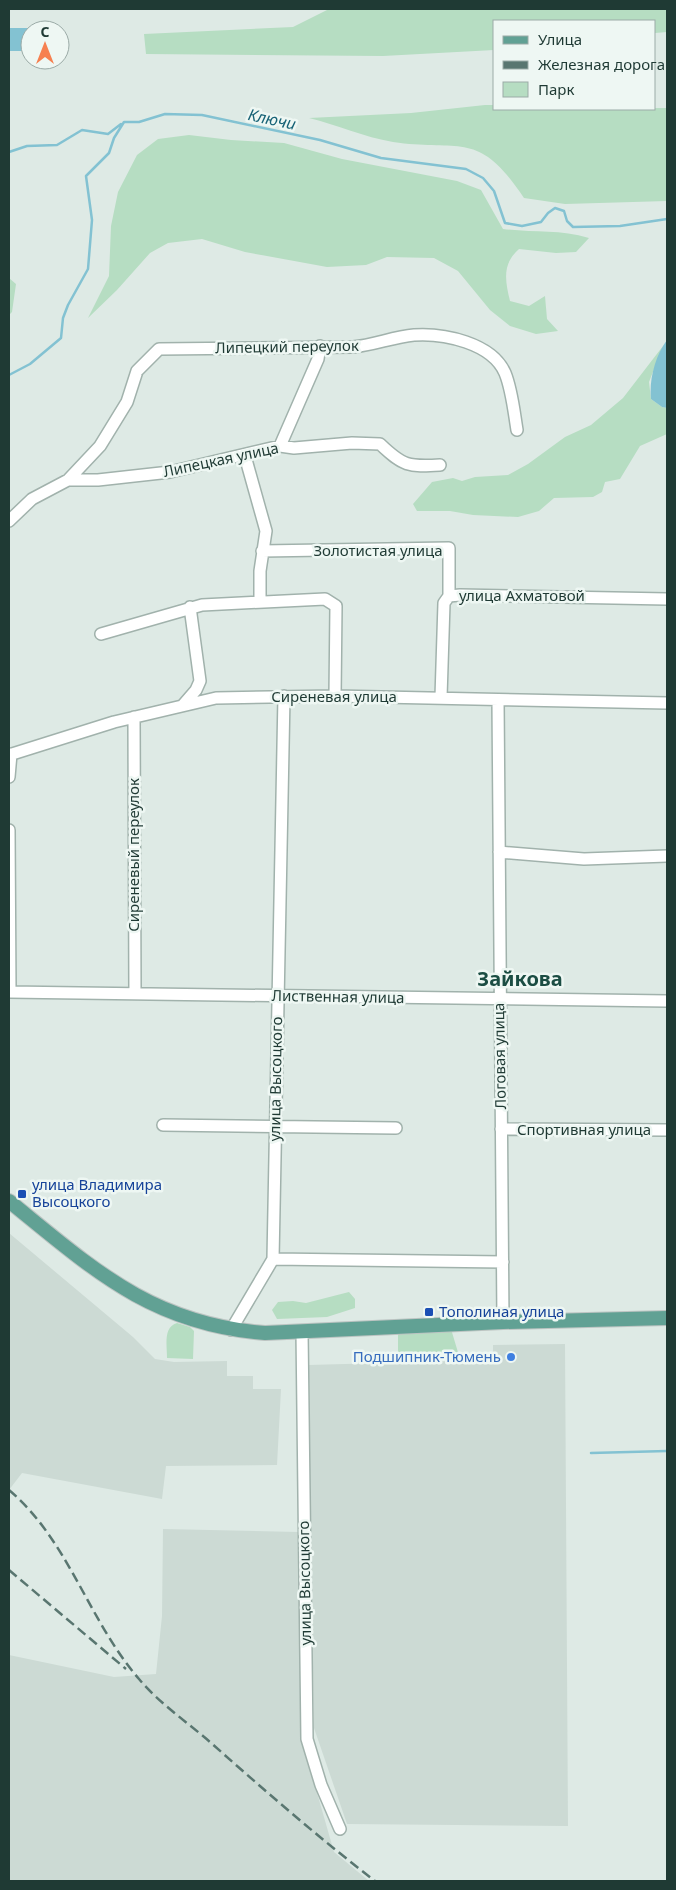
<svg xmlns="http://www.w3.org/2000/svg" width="676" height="1890" font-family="'Noto Sans',sans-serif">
<rect width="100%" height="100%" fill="#deeae5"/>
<!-- built -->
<path fill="#ccdad4" d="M9 1233 133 1337 155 1359 174 1362 227 1361V1376H253V1389H281L277 1465 166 1466 162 1499 22 1473 9 1490Z
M565 1344 568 1826 347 1824 314 1728 308 1365 493 1360V1345Z
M163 1529 298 1532 301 1737 334 1852 369 1881H9V1655L114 1677 156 1674 162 1616Z"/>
<!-- green -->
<path fill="#b6ddc2" d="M329 9H667V32L655 33V21H495L494 50 383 56 146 54 144 34 293 27Z
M485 105H495V109L667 108V201L565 204 524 198C478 129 462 152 393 142 364 137 337 125 309 118L411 113Z
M189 135 231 140 284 143 342 159 457 181 481 190 503 229C533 233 559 229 589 238L576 252 556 253 519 249C502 264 505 280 510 301L529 306 545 296 547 319 558 331 536 334 510 326 490 310 458 271 434 258 387 257 366 265 327 267 245 252 202 239 168 243 150 253 117 290 88 318 109 276 111 226 118 192 137 155 158 139Z
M9 278 16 284 12 312 9 315Z
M663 346 649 382 651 399 662 407 667 408V434L640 446 620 479 605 482 602 492 593 497 554 498 539 511 518 517 473 515 450 511H417L413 504 432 482 453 478 462 481 475 477 508 475 528 464 565 437 591 425 623 398Z
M349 1292 355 1299V1308L327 1317 277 1319 272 1310 278 1302 293 1301 306 1303Z
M177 1323 190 1327 194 1331 193 1359 167 1358C167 1345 163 1327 177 1323Z
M451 1329 460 1359 398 1360V1331Z"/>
<!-- water -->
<path fill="#83c2d2" d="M9 28H35L38 30H30V51H9Z
M667 340V408L662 407 651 399C649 380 655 356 667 340Z"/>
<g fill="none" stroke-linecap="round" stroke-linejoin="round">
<!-- stream -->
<path stroke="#83c2d2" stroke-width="2.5" d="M9 152 27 146 57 145 82 130 108 134 121 124
M9 375 30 364 61 338 63 318 68 305 88 269 92 220 86 176 109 153 114 138 124 122H139L165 114 202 115 320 140 381 158 466 169 483 178 494 191 505 223 522 226 541 222 548 213 555 208 564 211 567 221 573 227 620 226 667 219
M591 1453 667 1451"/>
<defs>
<path id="minor" d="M280 446 318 359 320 346
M245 456 266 531 260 571V601
M68 480 100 446 127 402 137 371 159 349 353 347C374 345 393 337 414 335 444 333 492 343 505 373 512 390 514 412 517 430
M9 521 32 499 68 480H98L170 472 280 446 294 448 352 443 380 444C403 466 408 467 440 465
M262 551 449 548V596
M101 634 202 605 325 599 336 606 335 696
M441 697 444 603 449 596 460 595 667 599
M498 700 503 1322
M183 705 196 690 200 681 190 607
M134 717 135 994
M9 755 114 722 216 698 335 696 667 703
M9 777 11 754
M9 830 10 992
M499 852 584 859 667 856
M9 992 667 1001
M163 1125 396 1128
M501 1129 667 1130
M273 1259 503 1262
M231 1330 273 1259 284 696
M302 1331 307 1739 321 1785 340 1829"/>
<path id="major" d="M9 1201C93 1269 151 1324 265 1333L503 1322 667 1318"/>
</defs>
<!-- minor casing -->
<use href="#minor" stroke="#a1b2ac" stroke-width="14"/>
<!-- major casing -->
<use href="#major" stroke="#bcc4c2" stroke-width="16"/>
<!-- minor -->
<use href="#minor" stroke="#fff" stroke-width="11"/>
<!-- major -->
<use href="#major" stroke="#61a194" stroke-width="14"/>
<!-- rail -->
<path stroke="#597670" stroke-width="2.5" stroke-dasharray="10 5" stroke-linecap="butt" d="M9 1490C69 1541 88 1620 139 1679 159 1703 187 1722 210 1742 264 1790 318 1837 375 1881
M9 1570 126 1669"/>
</g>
<!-- markers -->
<g fill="#1a4fb4" stroke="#eef7f3" stroke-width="2">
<rect x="17" y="1189" width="10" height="10" rx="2.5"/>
<rect x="424" y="1307" width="10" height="10" rx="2.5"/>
</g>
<circle fill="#3f7fe0" stroke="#eef7f3" stroke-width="2" cx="511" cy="1357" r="5"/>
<g text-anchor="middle" stroke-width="5" stroke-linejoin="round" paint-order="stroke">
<!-- street labels -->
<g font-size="15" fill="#1f3a34" stroke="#eef7f3">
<text transform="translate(287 347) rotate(-1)" y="5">Липецкий переулок</text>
<text transform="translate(221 460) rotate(-12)" y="5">Липецкая улица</text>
<text x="378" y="556">Золотистая улица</text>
<text x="522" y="601">улица Ахматовой</text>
<text x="334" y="702">Сиреневая улица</text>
<text transform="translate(134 855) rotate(-90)" y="5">Сиреневый переулок</text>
<text transform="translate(338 997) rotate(1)" y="5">Лиственная улица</text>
<text transform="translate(500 1056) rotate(-91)" y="5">Логовая улица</text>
<text transform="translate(276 1079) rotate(-89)" y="5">улица Высоцкого</text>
<text x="584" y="1135">Спортивная улица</text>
<text transform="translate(305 1583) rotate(-91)" y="5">улица Высоцкого</text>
</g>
<!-- transit labels -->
<g font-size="15" fill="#164399" stroke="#eef7f3" text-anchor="start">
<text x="32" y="1190">улица Владимира<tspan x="32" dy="17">Высоцкого</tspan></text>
<text x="439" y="1317">Тополиная улица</text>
</g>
<!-- shop labels -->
<g font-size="15" fill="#366cbe" stroke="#eef7f3" text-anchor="end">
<text x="501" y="1362">Подшипник-Тюмень</text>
</g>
<!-- water labels -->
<g font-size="16" font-style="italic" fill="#186377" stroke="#eef7f3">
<text transform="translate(272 119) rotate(12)" y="6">Ключи</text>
</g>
<!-- district labels -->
<g font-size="20" font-weight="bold" fill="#1b4d43" stroke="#eef7f3">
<text x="520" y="986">Зайкова</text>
</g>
</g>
<!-- border -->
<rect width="676" height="1890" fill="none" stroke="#1f3a34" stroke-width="20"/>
<!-- legend -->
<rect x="493" y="20" width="162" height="90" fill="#eef7f3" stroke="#9baba7"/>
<rect x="503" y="36" width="25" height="8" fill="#61a194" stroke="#9baba7"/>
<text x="538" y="45" font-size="15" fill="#1f3a34">Улица</text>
<rect x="503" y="61" width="25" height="8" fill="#597670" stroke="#9baba7"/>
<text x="538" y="70" font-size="15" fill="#1f3a34">Железная дорога</text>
<rect x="503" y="82" width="25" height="15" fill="#b6ddc2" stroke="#9baba7"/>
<text x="538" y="95" font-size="15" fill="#1f3a34">Парк</text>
<!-- north arrow -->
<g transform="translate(45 45)"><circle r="24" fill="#eef7f3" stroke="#9baba7"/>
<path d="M0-4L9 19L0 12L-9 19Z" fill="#f68050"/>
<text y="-8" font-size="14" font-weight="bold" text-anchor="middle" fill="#1f3a34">С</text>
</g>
</svg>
